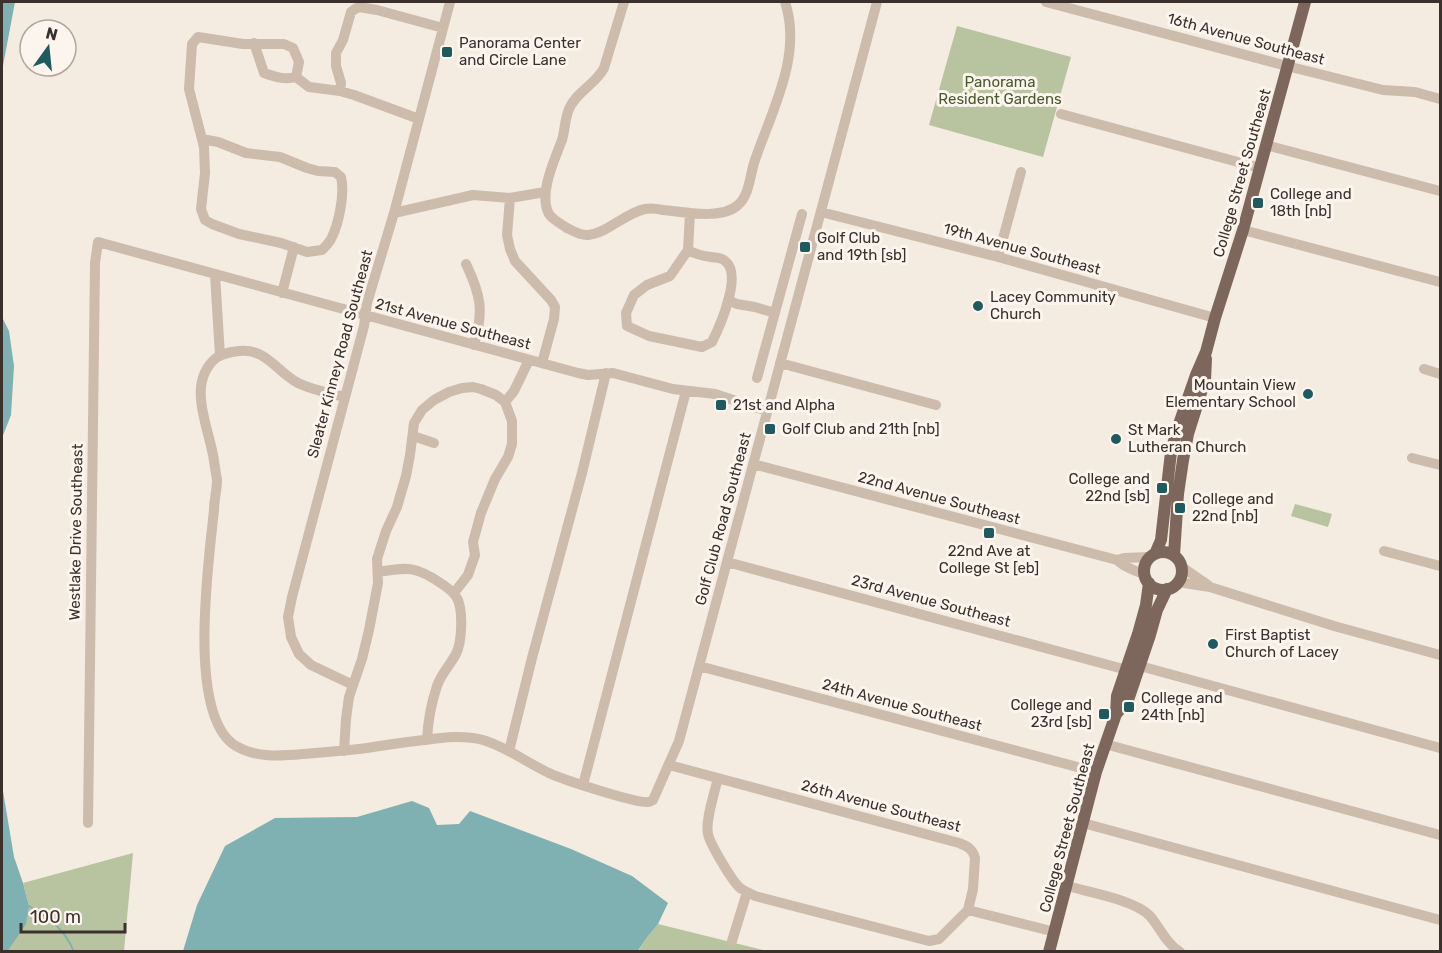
<svg xmlns="http://www.w3.org/2000/svg" width="1442" height="953" font-family="Rubik,sans-serif">
<rect width="100%" height="100%" fill="#f4ebe1"/>
<!-- green -->
<path fill="#b8c4a0" d="M957 26 1071 57 1043 157 929 125Z
M1295 504 1332 514 1328 527 1291 516Z
M133 853 124 951 5 952 29 906 23 883Z
M658 924 767 951 638 952 645 940Z"/>
<!-- water -->
<path fill="#7fb0b2" d="M2 2H15L2 71Z
M2 317 9 331 14 366 11 415 2 438Z
M2 785 14 857 23 883 29 906 26 924 7 952 2 951Z
M412 801 429 808 437 825 459 824 470 811 571 849 632 876 668 903 658 924 645 940 638 951H183L197 905 225 846 275 818 357 817Z"/>
<g fill="none" stroke-linecap="round" stroke-linejoin="round">
<!-- stream -->
<path stroke="#7fb0b2" stroke-width="2" d="M29 906C49 918 65 929 74 952"/>
<!-- minor -->
<path stroke="#cdbbac" stroke-width="10" d="M624 2 604 68C596 84 576 92 569 109 565 118 565 130 562 140 555 159 538 194 549 214 553 220 561 224 567 228 573 231 581 236 588 235 608 233 625 213 645 209 651 208 658 209 663 210 684 212 722 220 738 205 749 196 750 176 754 163 771 112 803 56 785 2
M1046 2 1287 66 1383 90 1415 92 1440 99
M254 43 264 73C275 77 285 80 296 77
M296 77 309 87 340 91 354 95 419 119
M340 91 341 83 336 66V53L343 40 351 12 355 9 359 7 377 10 443 28
M1061 114 1260 168
M202 139 218 142 246 153 280 157 307 168 318 171 335 172 341 177C345 193 339 224 331 239 329 243 325 247 322 250L307 252 281 243 239 234 212 224 205 220 201 209 205 173 204 147 189 89 192 44 198 37 243 44H284L293 48 299 62 296 77
M1266 145 1440 191
M510 198 507 235 510 249 515 261 551 300 555 307 554 319 542 363
M821 212 998 257 1215 318
M394 213 473 195 510 198 545 192
M1243 230 1440 282
M688 250C695 254 703 256 711 257 716 258 721 257 725 261 743 274 720 326 712 342L702 347 649 336 627 326 626 313 634 295 647 285 670 276 688 250 690 213
M998 257 1021 172
M466 264C481 295 484 311 474 345
M215 274 220 356
M282 293 294 247
M728 300 737 304 755 307 775 313
M780 363 936 405
M1424 369 1440 374
M757 378 802 214
M345 397C329 393 312 390 298 383 276 371 266 348 239 351 231 352 223 353 216 358 185 384 210 429 214 461 215 467 216 474 217 480 217 490 214 500 214 510 209 560 186 716 236 746 256 758 281 756 303 754 324 752 345 751 367 748 386 745 405 742 425 740 445 737 464 735 483 740 507 747 527 763 549 773 561 779 638 804 648 802 650 802 651 801 653 800L679 741 877 2
M505 402 514 391 529 360
M413 436 434 443
M1412 458 1440 465
M753 464 1117 560C1124 568 1136 570 1145 575
M1384 551 1440 566
M1117 560 1124 558 1150 557
M727 562 1127 670
M1182 567 1208 585
M378 572C408 567 416 566 442 584 448 588 455 593 458 600 463 613 462 642 456 654 450 665 441 674 437 686 431 704 428 721 427 739
M1178 582 1210 587 1334 626 1440 655
M454 593 468 575 475 555 473 542 481 513 495 479 508 457 512 444V421L505 402
M699 666 1096 772
M1140 666 1440 748
M353 685 311 665 299 654 291 637 288 617 292 597 364 326 367 303 394 213 450 2
M1105 744 1440 835
M344 751 346 719 349 697 362 659 369 630 378 583 377 559 386 531 397 507 406 476 410 455 414 423 422 410 434 400 449 392 462 388 473 387 481 389 496 395 505 402
M509 751 532 658 582 473 606 373
M669 765 959 843C967 846 973 849 975 858L973 889 968 910 939 939 929 941 755 896C750 893 743 891 739 887 731 879 710 844 708 834 705 821 715 791 718 778
M583 785 686 391
M88 823 95 263 98 242 578 373 588 375 613 373 673 389 715 394 767 411
M1083 823 1440 920
M1067 886C1089 892 1135 900 1150 916 1161 929 1165 942 1180 952
M968 910 1055 932
M732 941 747 892"/>
<!-- major -->
<path stroke="#7d675c" stroke-width="12" d="M1144 571a19 19 0 1 1 38 0a19 19 0 1 1-38 0Z
M1155 554 1161 540 1171 452 1177 430 1196 375 1206 352 1215 318 1243 230 1305 2
M1174 555 1178 494 1183 460 1188 434 1205 380 1206 359
M1116 714 1128 700 1150 635 1157 610 1167 589
M1049 952 1096 772 1116 714 1117 696 1138 634 1146 605 1149 583"/>
</g>
<!-- markers -->
<g fill="#1f5a5e" stroke="#fbf5ee" stroke-width="2">
<rect x="441" y="46" width="12" height="12" rx="3"/>
<rect x="1252" y="197" width="12" height="12" rx="3"/>
<rect x="799" y="241" width="12" height="12" rx="3"/>
<circle cx="978" cy="306" r="6"/>
<circle cx="1308" cy="394" r="6"/>
<rect x="715" y="399" width="12" height="12" rx="3"/>
<rect x="764" y="423" width="12" height="12" rx="3"/>
<circle cx="1116" cy="439" r="6"/>
<rect x="1156" y="482" width="12" height="12" rx="3"/>
<rect x="1174" y="502" width="12" height="12" rx="3"/>
<rect x="983" y="527" width="12" height="12" rx="3"/>
<circle cx="1213" cy="644" r="6"/>
<rect x="1123" y="701" width="12" height="12" rx="3"/>
<rect x="1098" y="708" width="12" height="12" rx="3"/>
</g>
<g text-anchor="middle" stroke-width="6" stroke-linejoin="round" paint-order="stroke">
<!-- street labels -->
<g font-size="15" fill="#3b302b" stroke="#fbf5ee">
<text transform="translate(1246 39) rotate(15)" y="5">16th Avenue Southeast</text>
<text transform="translate(1242 173) rotate(-74)" y="5">College Street Southeast</text>
<text transform="translate(1022 249) rotate(15)" y="5">19th Avenue Southeast</text>
<text transform="translate(453 324) rotate(15)" y="5">21st Avenue Southeast</text>
<text transform="translate(340 354) rotate(-75)" y="5">Sleater Kinney Road Southeast</text>
<text transform="translate(939 498) rotate(15)" y="5">22nd Avenue Southeast</text>
<text transform="translate(723 519) rotate(-75)" y="5">Golf Club Road Southeast</text>
<text transform="translate(76 532) rotate(-89)" y="5">Westlake Drive Southeast</text>
<text transform="translate(931 601) rotate(15)" y="5">23rd Avenue Southeast</text>
<text transform="translate(902 705) rotate(15)" y="5">24th Avenue Southeast</text>
<text transform="translate(881 806) rotate(15)" y="5">26th Avenue Southeast</text>
<text transform="translate(1067 828) rotate(-75)" y="5">College Street Southeast</text>
</g>
<!-- poi labels -->
<g font-size="15" fill="#3b302b" stroke="#fbf5ee" text-anchor="start">
<text x="459" y="48">Panorama Center<tspan x="459" dy="17">and Circle Lane</tspan></text>
<text x="1270" y="199">College and<tspan x="1270" dy="17">18th [nb]</tspan></text>
<text x="817" y="243">Golf Club<tspan x="817" dy="17">and 19th [sb]</tspan></text>
<text x="990" y="302">Lacey Community<tspan x="990" dy="17">Church</tspan></text>
<text x="1296" y="390" text-anchor="end">Mountain View<tspan x="1296" dy="17">Elementary School</tspan></text>
<text x="733" y="410">21st and Alpha</text>
<text x="782" y="434">Golf Club and 21th [nb]</text>
<text x="1128" y="435">St Mark<tspan x="1128" dy="17">Lutheran Church</tspan></text>
<text x="1150" y="484" text-anchor="end">College and<tspan x="1150" dy="17">22nd [sb]</tspan></text>
<text x="1192" y="504">College and<tspan x="1192" dy="17">22nd [nb]</tspan></text>
<text x="989" y="556" text-anchor="middle">22nd Ave at<tspan x="989" dy="17">College St [eb]</tspan></text>
<text x="1225" y="640">First Baptist<tspan x="1225" dy="17">Church of Lacey</tspan></text>
<text x="1141" y="703">College and<tspan x="1141" dy="17">24th [nb]</tspan></text>
<text x="1092" y="710" text-anchor="end">College and<tspan x="1092" dy="17">23rd [sb]</tspan></text>
</g>
<!-- park labels -->
<g font-size="15" fill="#4a5a2e" stroke="#fbf5ee">
<text x="1000" y="87">Panorama<tspan x="1000" dy="17">Resident Gardens</tspan></text>
</g>
</g>
<!-- border -->
<rect width="1442" height="953" fill="none" stroke="#3b302b" stroke-width="6"/>
<!-- north arrow -->
<g transform="translate(48 48) rotate(15)"><circle r="28" fill="#fbf5ee" stroke="#aea6a0" stroke-width="1.5"/>
<path d="M0-4.5L10 22L0 15L-10 22Z" fill="#1f5a5e"/>
<text y="-9" font-size="16" font-weight="bold" text-anchor="middle" fill="#3b302b">N</text>
</g>
<!-- scale -->
<path d="M21 923v9h104v-9" fill="none" stroke="#3b302b" stroke-width="3"/>
<text x="30" y="923" font-size="18" fill="#3b302b" stroke="#fbf5ee" stroke-width="4.5" paint-order="stroke">100 m</text>
</svg>
